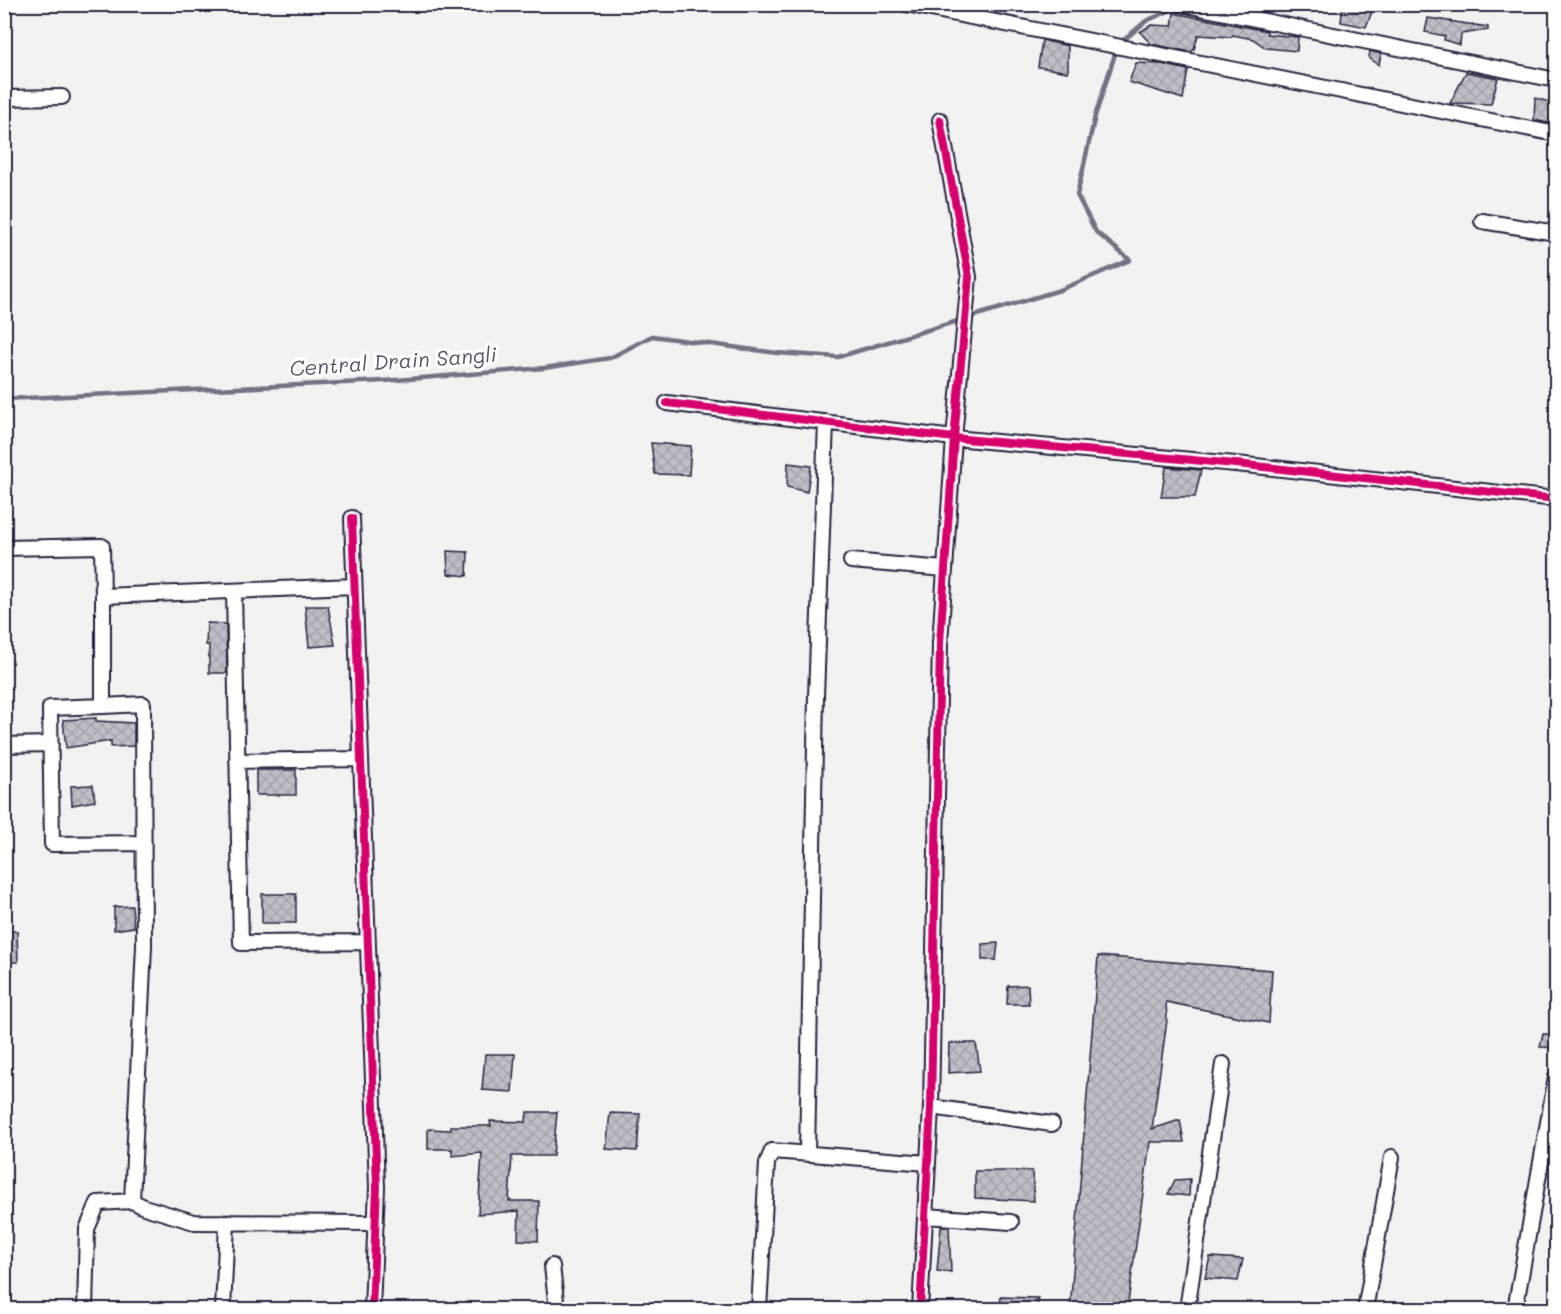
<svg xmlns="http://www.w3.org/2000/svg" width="1561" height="1314" font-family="Mali,sans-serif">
<defs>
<pattern id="building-cross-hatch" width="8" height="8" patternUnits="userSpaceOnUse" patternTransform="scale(1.5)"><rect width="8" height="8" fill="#bebec6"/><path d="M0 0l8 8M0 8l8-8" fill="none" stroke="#a3a3ab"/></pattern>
</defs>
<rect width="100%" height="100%" fill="#f2f2f3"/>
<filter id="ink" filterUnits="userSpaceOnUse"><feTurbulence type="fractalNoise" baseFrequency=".0167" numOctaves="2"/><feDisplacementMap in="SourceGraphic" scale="12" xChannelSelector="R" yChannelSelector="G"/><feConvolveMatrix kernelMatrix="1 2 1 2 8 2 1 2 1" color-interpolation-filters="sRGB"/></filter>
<g filter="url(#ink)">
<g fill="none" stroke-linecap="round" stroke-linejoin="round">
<!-- stream -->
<path stroke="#727282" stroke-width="4.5" d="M4 399 384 381 544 368 610 358 652 336 777 353 838 357 1060 290 1130 260 1096 232 1077 195 1095 116 1118 45 1146 21 1180 6"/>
</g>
<!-- building -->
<path fill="url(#building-cross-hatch)" stroke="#22223b" stroke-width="1.5" d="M1343 4H1375L1366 27 1341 22Z
M1174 13 1267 31V34L1298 37 1297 51 1266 48 1253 39 1233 35 1231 37 1198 35 1194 49 1191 52 1151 44 1140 32 1151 25 1172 26Z
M1428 18 1488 27V30L1461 34 1460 45 1444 40 1445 36 1425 32Z
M1042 40 1068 46V72L1038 67Z
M1370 51 1381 54 1379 65 1369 58Z
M1136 63 1161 64 1188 70 1183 99 1129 82Z
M1466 72 1498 78 1491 104 1450 103Z
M1535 98 1557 104V125L1534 120Z
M651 443 691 446 689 475 655 474Z
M788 463 811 466 807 492 787 487Z
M1166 467 1201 470 1195 497H1161Z
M447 551 468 552 467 576 448 574Z
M305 606H328L335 645 309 647Z
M207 623 226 624 227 673H209V645H206Z
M96 718V721L134 723V746L111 747V741L66 748 63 720Z
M256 770H296V795H256Z
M93 785 95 801 72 805 71 786Z
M262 894H296V923H262Z
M132 906 134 927 114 930V907Z
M4 931H17L18 962H4Z
M998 943 996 960H982V944Z
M1098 956 1272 970 1269 1023 1166 1002 1167 1020 1152 1129 1180 1120 1184 1142H1150L1127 1310H1070Z
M1028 985 1029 1004H1007L1008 986Z
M1543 1034H1557V1048L1540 1047Z
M949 1043H976L980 1071 948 1073Z
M485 1054H515L512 1092 482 1090Z
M527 1112H557L553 1156H512L509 1201H539L538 1241 518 1240 519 1211 478 1214 482 1153 452 1156V1149H428V1129L451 1130V1126H491L490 1121 526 1122Z
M610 1113 640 1114 637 1151 606 1149Z
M975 1171H1032L1034 1201 975 1198Z
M1190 1179 1189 1196 1168 1194 1175 1180Z
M941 1227H949L951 1272 937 1271Z
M1210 1257 1243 1259 1238 1281 1205 1278Z
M1001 1297 1038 1298 1037 1310H999Z"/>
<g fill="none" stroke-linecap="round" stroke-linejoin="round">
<defs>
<path id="minor" d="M906 4 1556 134
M1181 4 1556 80
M4 98 62 97
M1482 221 1556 233
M667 403 954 438 1246 465 1556 499
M352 518 377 1187 372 1310
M4 548 102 546 103 596 354 586
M851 561 945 569
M234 591 241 943 368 942
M103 596V706L143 704 144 946 132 1201
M103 706 50 708 52 844 144 843
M4 745 51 744
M237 761 361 759
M931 1107 1052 1124
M807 1154 816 696 826 422
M925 1216 1011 1222
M552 1266 557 1310
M85 1310 87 1229 98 1203 132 1201 144 1207 194 1222 376 1223
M223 1310 227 1223
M759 1310 767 1163 772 1151 928 1163
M920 1310 931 1107 940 643 954 438 969 277 940 120
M1187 1310 1223 1064
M1365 1310 1392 1157
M1515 1310 1556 1077"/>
</defs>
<!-- minor casing -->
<use href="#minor" stroke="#22223b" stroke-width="18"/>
<!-- minor -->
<use href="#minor" stroke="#fff" stroke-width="14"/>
<defs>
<path id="cycleway" d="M667 403 954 438 1246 465 1556 499
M352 518 377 1187 372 1310
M920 1310 931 1107 940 643 954 438 969 277 940 120"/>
</defs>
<!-- cycleway casing -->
<use href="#cycleway" stroke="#fff" stroke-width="11"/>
<!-- cycleway -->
<use href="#cycleway" stroke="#d6006c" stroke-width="8"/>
</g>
</g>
<g text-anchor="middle" stroke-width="6" stroke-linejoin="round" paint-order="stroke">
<!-- water labels -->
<g font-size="21" font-style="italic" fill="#58586b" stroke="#fff">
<text transform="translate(393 362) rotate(-4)" y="7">Central Drain Sangli</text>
</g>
</g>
<!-- margin -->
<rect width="1561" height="1314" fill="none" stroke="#fff" stroke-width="24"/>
<rect x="12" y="12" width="1537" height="1290" fill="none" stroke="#22223b" stroke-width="2" filter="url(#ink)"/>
</svg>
